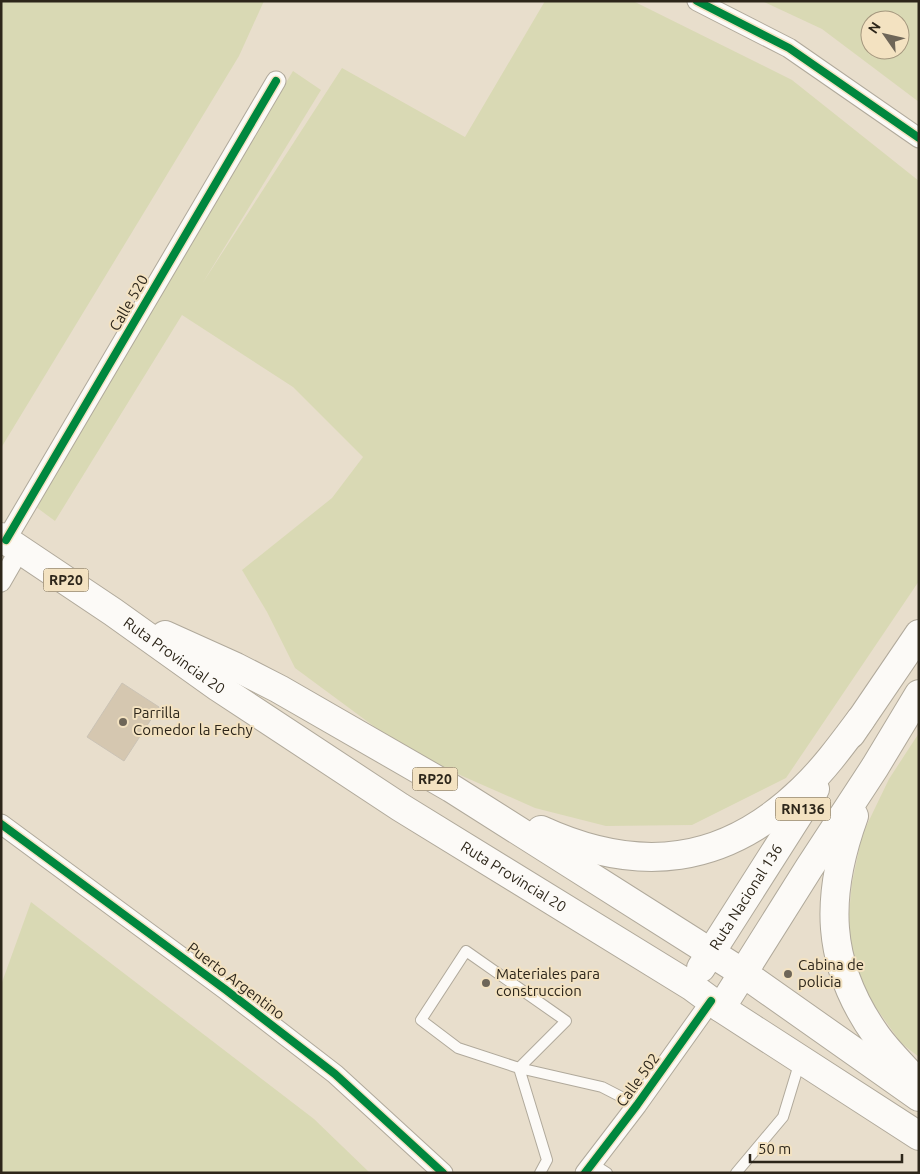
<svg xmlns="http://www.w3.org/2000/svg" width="920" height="1174" font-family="Ubuntu,sans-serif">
<rect width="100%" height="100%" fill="#e8decc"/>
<!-- green -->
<path fill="#d9d9b4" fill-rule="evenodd" d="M1 1H264L239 56 1 448Z
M545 1H633L792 80 919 181V581L786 778 692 825 606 826 535 808 410 753 295 668 267 612 242 570 332 498 363 457 293 387 182 315 55 521 32 504 293 71 321 90 202 284 342 68 465 137Z
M762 1H919V102L822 29ZM870 20H900V50H870Z
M919 733V1057L901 1043 860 985 846 944 852 883 862 835 889 779Z
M31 902 314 1119 370 1173H1V985Z"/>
<!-- building -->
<path fill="#d5c7b0" stroke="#cbc3b5" d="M122 683 159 707 124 761 87 737Z"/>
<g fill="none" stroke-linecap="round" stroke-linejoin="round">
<defs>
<path id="lane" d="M593 1164 607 1173
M540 1173 547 1160 519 1068 566 1021 466 951 421 1020 458 1048 519 1068 602 1087 637 1105
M736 1173 783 1117 800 1061"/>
<path id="street" d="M697 1 789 48 919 138
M6 540 276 81
M1 582 20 549
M1 824 226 990 335 1074 443 1173
M585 1173 637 1105 711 1001"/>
<path id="secondary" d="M743 973 919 1097
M721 1008 919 1136"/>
<g id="highway">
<path id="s1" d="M1 537 113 612 218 687 400 807 691 986 721 1008 809 868 875 767 919 694"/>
<path d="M165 635 236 667 279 689 451 788 743 973"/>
<path d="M851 734 919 634"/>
<path d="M854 816C825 896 825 963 876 1035 888 1052 904 1067 919 1084"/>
<path d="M541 830C639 875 725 865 803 789 825 768 843 743 861 719"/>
<path id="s2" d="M701 968 815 789"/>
</g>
</defs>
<!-- lane casing -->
<use href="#lane" stroke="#b0a99b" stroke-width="12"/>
<!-- street casing -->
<use href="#street" stroke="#b0a99b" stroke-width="21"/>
<!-- secondary casing -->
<use href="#secondary" stroke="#b0a99b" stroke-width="30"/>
<!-- highway casing -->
<use href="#highway" stroke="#b0a99b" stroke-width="30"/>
<!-- lane -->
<use href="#lane" stroke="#fcfaf7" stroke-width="10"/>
<!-- street -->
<use href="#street" stroke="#fcfaf7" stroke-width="19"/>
<!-- secondary -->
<use href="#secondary" stroke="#fcfaf7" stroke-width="28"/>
<!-- highway -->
<use href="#highway" stroke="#fcfaf7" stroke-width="28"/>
<defs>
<path id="cycleway" d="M697 1 789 48 919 138
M6 540 276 81
M1 824 226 990 335 1074 443 1173
M585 1173 637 1105 711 1001"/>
</defs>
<!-- cycleway casing -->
<use href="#cycleway" stroke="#f3e2c1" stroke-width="11"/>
<!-- cycleway -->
<use href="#cycleway" stroke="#00873e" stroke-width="8"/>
</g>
<!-- markers -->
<g fill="#6e6658" stroke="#f3e2c1" stroke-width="2">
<circle cx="123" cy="722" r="5"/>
<circle cx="788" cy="974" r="5"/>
<circle cx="486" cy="983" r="5"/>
</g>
<g text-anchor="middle" stroke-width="4" stroke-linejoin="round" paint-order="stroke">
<!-- shield labels -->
<g fill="#f3e2c1" stroke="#685e4c" stroke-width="1">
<rect x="43.5" y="568.5" width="45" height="23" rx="4"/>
<rect x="412.5" y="767.5" width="45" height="23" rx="4"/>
<rect x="775.5" y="797.5" width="55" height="23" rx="4"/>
</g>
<g font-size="14" font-weight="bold" fill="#2d261a">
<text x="66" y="585">RP20</text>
<text x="435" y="784">RP20</text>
<text x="803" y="814">RN136</text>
</g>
<!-- street labels -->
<g font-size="15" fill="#2d261a" stroke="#f3e2c1">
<text transform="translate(129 303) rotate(-60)" y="5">Calle 520</text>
<text dy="5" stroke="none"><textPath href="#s1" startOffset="210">Ruta Provincial 20</textPath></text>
<text dy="5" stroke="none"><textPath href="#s1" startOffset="615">Ruta Provincial 20</textPath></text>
<text dy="5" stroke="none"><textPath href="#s2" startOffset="84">Ruta Nacional 136</textPath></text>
<text transform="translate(236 981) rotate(37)" y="5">Puerto Argentino</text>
<text transform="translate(638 1080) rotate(-54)" y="5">Calle 502</text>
</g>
<!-- poi labels -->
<g font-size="15" fill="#2d261a" stroke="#f3e2c1" text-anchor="start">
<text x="133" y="718">Parrilla<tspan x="133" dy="17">Comedor la Fechy</tspan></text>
<text x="798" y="970">Cabina de<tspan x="798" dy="17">policia</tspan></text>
<text x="496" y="979">Materiales para<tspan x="496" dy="17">construccion</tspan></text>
</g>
</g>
<!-- border -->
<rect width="920" height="1174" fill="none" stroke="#2d261a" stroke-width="5"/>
<!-- north arrow -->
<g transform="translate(885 35) rotate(304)"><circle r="24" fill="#f3e2c1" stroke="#a4977e"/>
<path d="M0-4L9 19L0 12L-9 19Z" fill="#6e6658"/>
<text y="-8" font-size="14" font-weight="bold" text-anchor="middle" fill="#2d261a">N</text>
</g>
<!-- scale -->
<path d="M750 1154v8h152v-8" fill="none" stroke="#2d261a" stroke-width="2.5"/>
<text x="758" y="1154" font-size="15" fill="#2d261a" stroke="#f3e2c1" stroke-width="4" paint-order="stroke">50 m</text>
</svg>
